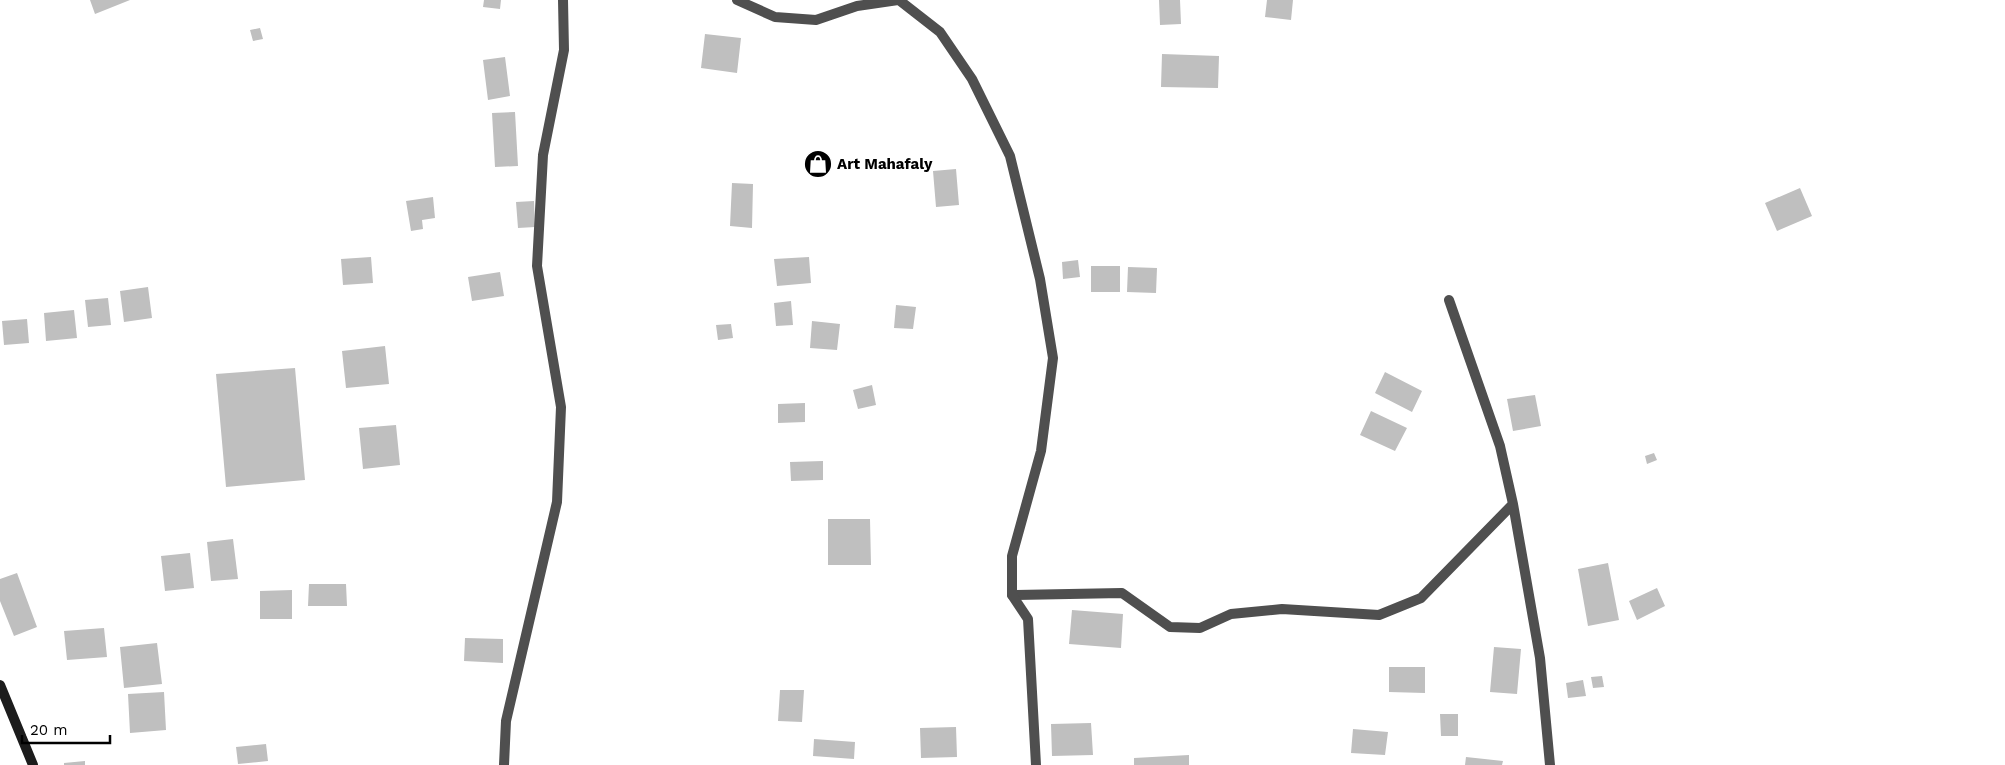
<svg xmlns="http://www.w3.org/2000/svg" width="2005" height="765" font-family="'Work Sans',sans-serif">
<rect width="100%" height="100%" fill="#fff"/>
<!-- building -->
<path fill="#bfbfbf" d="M90 0H130L95 14Z
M484 0H501L500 9 483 7Z
M1159 0H1180L1181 24 1160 25Z
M1267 0H1293L1291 20 1265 17Z
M260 28 263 39 253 41 250 30Z
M705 34 741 38 737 73 701 68Z
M1162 54 1219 56 1218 88 1161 87Z
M505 57 510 96 488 100 483 60Z
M515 112 518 166 495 167 492 113Z
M956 169 959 205 936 207 933 171Z
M732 183 753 184 752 228 730 226Z
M1800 188 1812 216 1777 231 1765 203Z
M433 197 435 218 422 220 423 229 411 231 406 201Z
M534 201 535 227 518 228 516 202Z
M371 257 373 283 343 285 341 259Z
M809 257 811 283 777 286 774 259Z
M1078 260 1080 277 1063 279 1062 262Z
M1091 266H1120V292H1091Z
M1128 267 1157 268 1156 293 1127 292Z
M500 272 504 296 472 301 468 277Z
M148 287 152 318 124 322 120 291Z
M108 298 111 325 88 327 85 300Z
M791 301 793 325 776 326 774 303Z
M896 305 916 307 913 329 894 328Z
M74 310 77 338 46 341 44 313Z
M27 319 29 343 4 345 2 321Z
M812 321 840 324 837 350 810 348Z
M731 324 733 338 718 340 716 325Z
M385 346 389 384 346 388 342 351Z
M295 368 305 480 226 487 216 374Z
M1385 372 1422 391 1412 412 1375 393Z
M872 385 876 405 858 409 853 390Z
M1535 395 1541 426 1513 431 1507 399Z
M805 403V422L778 423V404Z
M1371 411 1407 428 1395 451 1360 435Z
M396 425 400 465 363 469 359 428Z
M1654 453 1657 460 1647 464 1645 456Z
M823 461V480L791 481 790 462Z
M828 519H870L871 565H828Z
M233 539 238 579 211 581 207 542Z
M190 553 194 588 165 591 161 556Z
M1608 563 1619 620 1588 626 1578 569Z
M17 573 37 627 14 636 0 601V579Z
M309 584H346L347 606H308Z
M1657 588 1665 606 1637 620 1629 601Z
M292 590V619H260V591Z
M1072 610 1123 614 1121 648 1069 644Z
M104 628 107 657 67 660 64 631Z
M465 638 503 639V663L464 661Z
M157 643 162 684 124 688 120 647Z
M1494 647 1521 649 1517 694 1490 692Z
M1389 667H1425V693L1389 692Z
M1602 676 1604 687 1593 688 1591 677Z
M1583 680 1586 696 1568 698 1566 683Z
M780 690H804L802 722 778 721Z
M164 692 166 730 130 733 128 694Z
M1440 714H1458V736H1441Z
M1091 723 1093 755 1052 756 1051 724Z
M956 727 957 757 921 758 920 728Z
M1353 729 1388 732 1385 755 1351 753Z
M814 739 855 742 854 759 813 756Z
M266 744 268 761 238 764 236 747Z
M1189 755V765H1134V758Z
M1466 757 1503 761 1502 765H1465Z
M85 761V765H64V763Z"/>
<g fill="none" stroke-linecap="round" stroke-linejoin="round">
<!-- lane -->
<path stroke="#4f4f4f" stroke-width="10" d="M1449 300 1500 446 1513 504 1540 658 1550 765
M1012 595 1122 593 1170 627 1200 628 1231 614 1282 609 1379 615 1421 598 1513 504
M504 765 506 721 557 502 561 407 537 266 543 155 564 50 563 0"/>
<!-- street -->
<path stroke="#4f4f4f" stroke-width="10" d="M737 0 775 17 816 20 857 6 898 0
M899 0 940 32 972 79 1010 156 1040 279 1053 358 1041 451 1012 556V595L1028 619 1036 765"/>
<!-- secondary -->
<path stroke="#1c1c1c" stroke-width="10" d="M0 685 33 765"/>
</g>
<!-- icons -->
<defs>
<symbol id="shop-disc" viewBox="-11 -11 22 22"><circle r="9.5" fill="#000" stroke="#fff"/><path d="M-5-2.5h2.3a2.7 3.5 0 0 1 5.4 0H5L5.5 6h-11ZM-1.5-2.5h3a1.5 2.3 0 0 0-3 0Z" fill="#fff"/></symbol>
</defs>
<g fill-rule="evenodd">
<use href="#shop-disc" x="802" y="148" width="32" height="32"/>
</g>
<g text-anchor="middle" stroke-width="4" stroke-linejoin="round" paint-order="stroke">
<!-- poi labels -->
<g font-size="15" font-weight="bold" fill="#000" stroke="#fff" text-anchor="start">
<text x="837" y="169">Art Mahafaly</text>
</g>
</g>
<!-- scale -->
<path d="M22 735v8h88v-8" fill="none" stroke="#000000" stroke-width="2.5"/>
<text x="30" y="735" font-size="15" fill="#000000" stroke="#ffffff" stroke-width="4" paint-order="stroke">20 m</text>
</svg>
